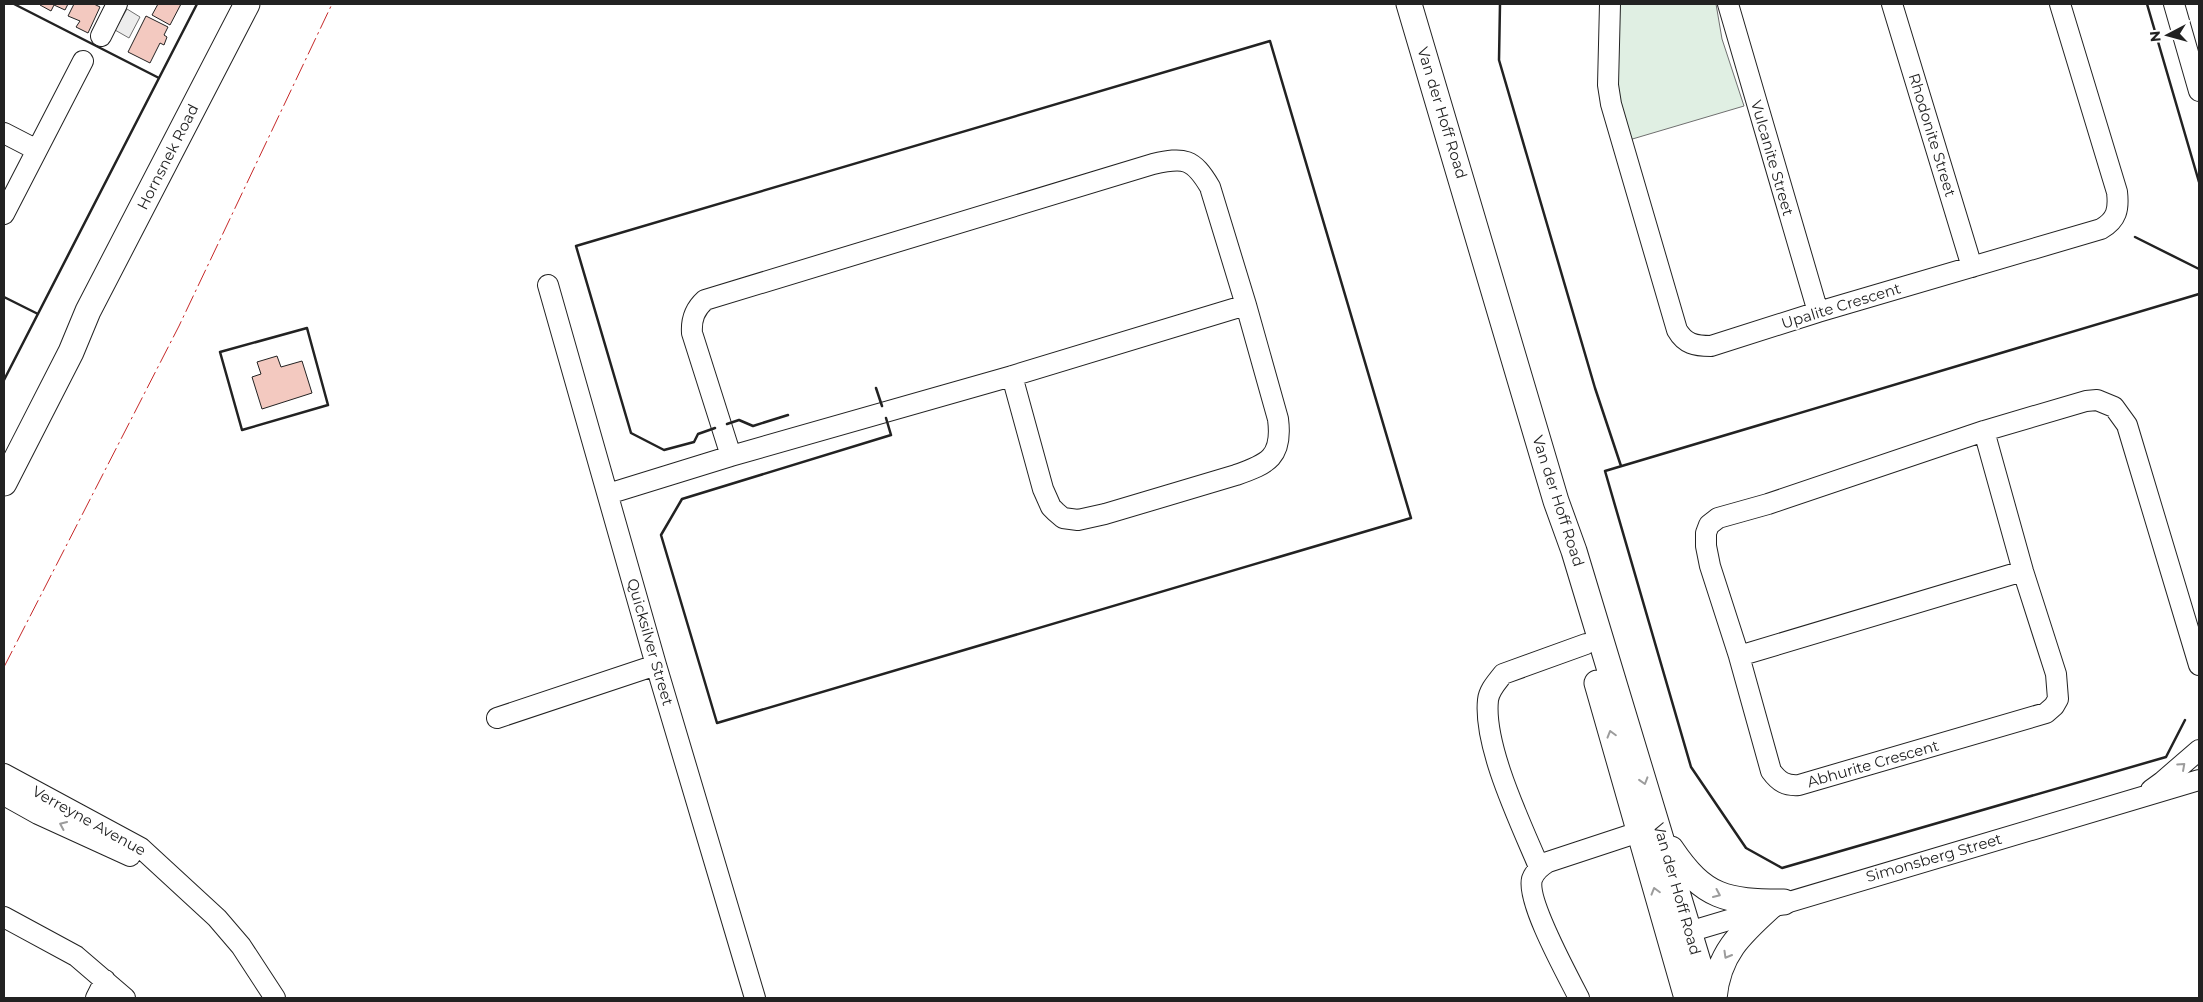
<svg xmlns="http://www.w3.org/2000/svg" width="2203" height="1002" font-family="Montserrat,sans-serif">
<rect width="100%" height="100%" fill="#fff"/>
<!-- green -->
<path fill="#e0efe3" stroke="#6f6f6f" d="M1614 4H1716L1722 39 1744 106 1629 140 1615 101Z"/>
<!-- parking -->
<path fill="#ededed" stroke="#6f6f6f" d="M127 9 140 17 129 38 115 30Z"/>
<!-- building -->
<path fill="#f3c9c0" stroke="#222" d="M41 4H68L65 10 54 5 51 11 40 5Z
M74 4H94L100 7 88 33 76 27 80 21 68 16Z
M158 4H181L170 25 152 15Z
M146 16 168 27 164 35 167 37 164 45 160 43 150 63 128 52Z
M277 356 281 367 302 361 312 393 262 409 252 377 261 374 257 362Z"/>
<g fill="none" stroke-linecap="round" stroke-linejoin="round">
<defs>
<path id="minor" d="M1610 4 1608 85 1611 104 1677 330C1685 344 1695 346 1711 346L1818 312 2101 229C2117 220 2119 209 2117 192L2060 4
M1728 4 1818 312
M1892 4 1972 267
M2174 4 2199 91
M101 36 117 4
M4 133 37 150
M4 214 83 61
M548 285 656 665 755 998
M1984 431 2023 571 2056 674 2058 699 2054 706 2046 713 1799 785C1786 786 1779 782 1771 771L1739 656 1710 566 1706 546V533L1709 525 1718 518 1768 504 1984 431 2086 401 2097 400 2114 407 2127 425 2199 665
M731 456 692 333C691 319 695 309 705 300L1153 164C1184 157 1193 158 1210 187L1246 305 1278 419C1283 457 1268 464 1236 475L1105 514 1078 520 1063 518 1056 512 1051 507 1043 489 1012 376
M608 494 731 456 1012 376 1246 305
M1739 656 2023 571
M497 718 656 665
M4 774 141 848 217 918 241 946 275 998
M2151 790 2162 782 2199 750
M4 795 38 814 130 856
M1539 867C1521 824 1483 746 1488 700 1489 690 1497 682 1503 674L1586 644
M4 917 76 956 125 998
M1675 936 2199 780
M96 998 105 980
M1579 998C1568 976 1526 901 1532 879 1535 871 1541 866 1548 862L1639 832"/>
<path id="major" d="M1409 4 1556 501 1574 551 1709 998
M4 483 71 352 88 311 247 4
M1597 683 1687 998
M1671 849C1704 898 1726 902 1784 902
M1714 998C1718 954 1740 934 1771 906"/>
</defs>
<!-- minor casing -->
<use href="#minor" stroke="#222" stroke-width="22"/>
<!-- major casing -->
<use href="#major" stroke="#222" stroke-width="27"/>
<!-- minor -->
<use href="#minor" stroke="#fff" stroke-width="20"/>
<!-- major -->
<use href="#major" stroke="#fff" stroke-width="25"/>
<!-- wall -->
<path stroke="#222" stroke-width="2.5" d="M14 4 159 78
M1500 4 1499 60 1595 388 1621 466
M2147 4 2199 182
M2135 237 2199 269
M4 297 38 314
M307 328 328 405 242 430 220 352Z
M4 380 197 4
M876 388 882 406
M727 424 739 420 753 426 788 415
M715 428 698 434 694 442 664 450 631 433 576 246 1270 41 1411 518 717 723 661 535 682 499 891 435 886 418
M2185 720 2166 757 1782 868 1746 848 1691 767 1605 471 2199 294"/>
<!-- power -->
<path stroke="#c62828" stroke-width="1" stroke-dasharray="18 4 2.5 4" stroke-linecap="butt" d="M4 667 179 326 332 4"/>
</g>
<!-- one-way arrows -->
<defs><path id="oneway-chevron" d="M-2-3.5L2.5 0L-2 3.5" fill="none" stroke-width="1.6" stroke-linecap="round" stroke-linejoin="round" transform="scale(1.25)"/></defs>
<g stroke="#9c9c9c">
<use href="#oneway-chevron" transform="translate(1611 734) rotate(-106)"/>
<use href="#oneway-chevron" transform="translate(2182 766) rotate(-42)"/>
<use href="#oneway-chevron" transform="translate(1644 781) rotate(73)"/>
<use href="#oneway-chevron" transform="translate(63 825) rotate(-156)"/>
<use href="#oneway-chevron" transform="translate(1655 891) rotate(-106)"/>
<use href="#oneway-chevron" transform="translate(1717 894) rotate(24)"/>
<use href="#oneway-chevron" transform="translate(1727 955) rotate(120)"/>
</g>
<g text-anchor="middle" stroke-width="4" stroke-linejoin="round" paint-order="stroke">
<!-- street labels -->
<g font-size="15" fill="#222" stroke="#fff">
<text transform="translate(1442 113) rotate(73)" y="5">Van der Hoff Road</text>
<text transform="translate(1932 135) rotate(73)" y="5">Rhodonite Street</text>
<text transform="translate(168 157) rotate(-63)" y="5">Hornsnek Road</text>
<text transform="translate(1772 158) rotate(74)" y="5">Vulcanite Street</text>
<text transform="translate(1841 306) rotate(-17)" y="5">Upalite Crescent</text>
<text transform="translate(1558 501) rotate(72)" y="5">Van der Hoff Road</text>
<text transform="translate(650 642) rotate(74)" y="5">Quicksilver Street</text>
<text transform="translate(1873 764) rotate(-16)" y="5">Abhurite Crescent</text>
<text transform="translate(89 821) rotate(29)" y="5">Verreyne Avenue</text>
<text transform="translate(1934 858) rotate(-16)" y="5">Simonsberg Street</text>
<text transform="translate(1677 889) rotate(74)" y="5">Van der Hoff Road</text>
</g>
</g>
<!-- border -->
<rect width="2203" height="1002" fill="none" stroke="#222222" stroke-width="10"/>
<!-- north arrow -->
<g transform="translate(2168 35) rotate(264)" stroke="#ffffff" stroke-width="4" paint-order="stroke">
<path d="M0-4L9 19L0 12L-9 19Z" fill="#222222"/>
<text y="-8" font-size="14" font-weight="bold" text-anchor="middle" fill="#222222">N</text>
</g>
</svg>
